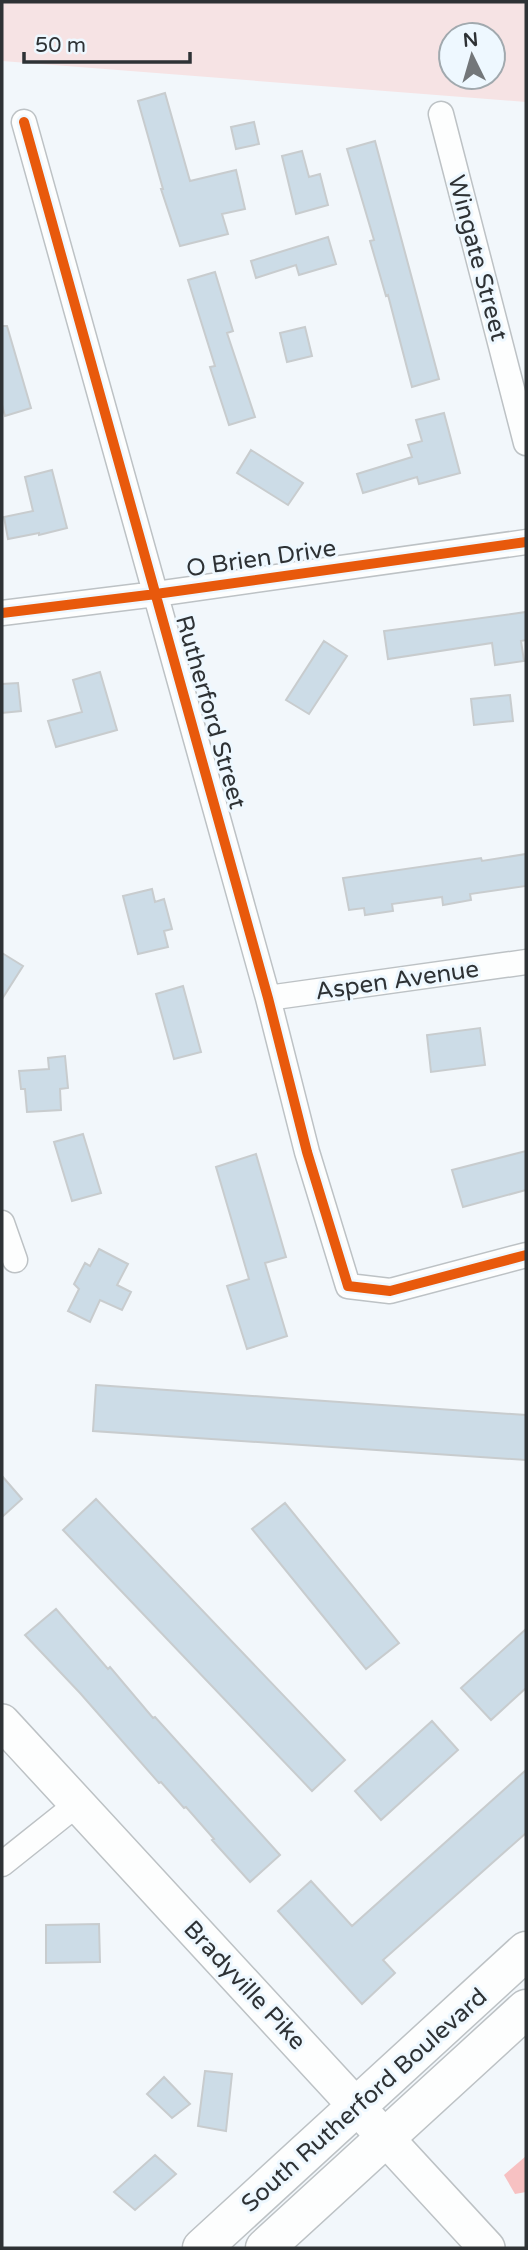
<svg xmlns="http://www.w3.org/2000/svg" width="528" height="2250" font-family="'Varela Round',sans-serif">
<rect width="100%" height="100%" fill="#f2f7fb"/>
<!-- green -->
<path fill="#f6e3e4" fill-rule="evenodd" d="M2 2H526V102L2 61ZM451 35H493V77H451Z"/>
<!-- forest -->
<path fill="#f7c1c2" d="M526 2156V2192L515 2194 504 2175Z"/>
<!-- building -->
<path fill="#ccdce7" stroke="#c8ccce" stroke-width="2" d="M165 93 190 181 236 170 245 209 222 214 228 234 180 246 161 189H163L138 101Z
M254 122 259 144 236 149 231 127Z
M375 141 439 379 412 387 388 295 386 296 370 241 374 240 347 149Z
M302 151 309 177 320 174 328 205 296 214 282 156Z
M328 237 336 264 299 275 296 265 256 278 251 261Z
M215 272 233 331 227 333 255 417 229 425 210 367 215 366 188 280Z
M2 326H7L31 408 5 416 2 405Z
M305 327 312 356 287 362 280 333Z
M444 413 460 473 419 484 417 477 363 493 357 474 412 457 408 445 422 441 416 420Z
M251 450 303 483 288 505 237 473Z
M52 470 67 528 39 535V533L8 539 4 517 33 511 25 477Z
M526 612V640L521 641 524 661 495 665 492 643 388 659 384 631Z
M324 641 347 656 309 714 286 700Z
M100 672 117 730 56 747 48 721 82 712 73 680Z
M18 683 21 711 2 713V684Z
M510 695 513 721 474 725 471 699Z
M526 854V886L470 894 471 900 443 905 442 897 392 904 393 911 365 915 364 908 349 910 343 878 481 858 482 861Z
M152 889 155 902 164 899 172 929 164 931 168 947 138 954 123 896Z
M2 953 23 966 2 999Z
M183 986 201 1052 174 1059 156 994Z
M480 1028 485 1065 431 1072 427 1035Z
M65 1056 68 1088 60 1089 61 1110 27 1112 25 1089H21L19 1071 49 1069 48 1058Z
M83 1134 101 1193 72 1201 54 1142Z
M526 1151V1190L463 1207 452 1170Z
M256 1154 286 1257 265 1263 287 1336 247 1349 227 1286 249 1279 216 1167Z
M99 1249 128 1264 117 1285 131 1292 122 1310 100 1300 90 1322 68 1311 79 1289 74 1284 85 1263 90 1266Z
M96 1385 526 1415V1460L93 1431Z
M2 1476 22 1499 2 1517Z
M96 1499 345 1760 312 1791 63 1530Z
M285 1503 399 1643 366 1669 252 1529Z
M56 1609 108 1669 110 1667 153 1718 155 1717 280 1855 250 1882 212 1840 214 1839 186 1807 184 1808 161 1782 159 1783 80 1693 25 1635Z
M526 1629V1688L491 1720 461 1688Z
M432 1721 458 1750 381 1820 355 1791Z
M526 1770V1833L383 1960 395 1973 362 2004 278 1911 311 1881 352 1926Z
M99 1924 100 1962 46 1963V1925Z
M205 2071 232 2074 226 2131 198 2126Z
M164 2077 190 2104 172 2118 147 2094Z
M155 2155 176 2174 135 2210 114 2192Z"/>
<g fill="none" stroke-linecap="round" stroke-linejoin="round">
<defs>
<path id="street" d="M441 114 526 443
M24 122 268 998 307 1152 348 1286 390 1291 526 1255
M2 613 156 594 526 542
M268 998 526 962
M2 1223 15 1260
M2 1864 76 1805"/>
<path id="secondary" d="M2 1722 487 2248"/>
<path id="highway" d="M202 2248 526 1951
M265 2248 526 2009"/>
</defs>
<!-- street casing -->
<use href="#street" stroke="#bdc2c5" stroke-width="27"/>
<!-- secondary casing -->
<use href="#secondary" stroke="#bdc2c5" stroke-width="38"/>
<!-- highway casing -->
<use href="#highway" stroke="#bdc2c5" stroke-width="41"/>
<!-- street -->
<use href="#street" stroke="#fdfefe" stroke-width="24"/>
<!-- secondary -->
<use href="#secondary" stroke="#fdfefe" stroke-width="35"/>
<!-- highway -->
<use href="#highway" stroke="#fdfefe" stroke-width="38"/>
<defs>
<path id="cycleway" d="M24 122 268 998 307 1152 348 1286 390 1291 526 1255
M2 613 156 594 526 542"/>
</defs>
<!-- cycleway casing -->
<use href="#cycleway" stroke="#eef8ff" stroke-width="15"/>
<!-- cycleway -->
<use href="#cycleway" stroke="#e8590c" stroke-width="10"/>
</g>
<g text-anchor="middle" stroke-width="6" stroke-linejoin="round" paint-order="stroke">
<!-- street labels -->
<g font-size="24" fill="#2e3235" stroke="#eef8ff">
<text transform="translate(478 258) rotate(75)" y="8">Wingate Street</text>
<text transform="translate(261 558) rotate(-8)" y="8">O Brien Drive</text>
<text transform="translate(211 712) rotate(74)" y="8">Rutherford Street</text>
<text transform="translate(397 980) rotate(-8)" y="8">Aspen Avenue</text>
<text transform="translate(245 1985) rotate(47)" y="8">Bradyville Pike</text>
<text transform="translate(364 2100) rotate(-42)" y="8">South Rutherford Boulevard</text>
</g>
</g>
<!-- border -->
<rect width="528" height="2250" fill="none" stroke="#2e3235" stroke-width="7"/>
<!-- north arrow -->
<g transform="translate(472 56) rotate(355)"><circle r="33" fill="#eef8ff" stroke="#a1a9ae" stroke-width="2"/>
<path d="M0-5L12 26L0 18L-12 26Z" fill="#73777a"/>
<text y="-10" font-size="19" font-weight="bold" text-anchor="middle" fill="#2e3235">N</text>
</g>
<!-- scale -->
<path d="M24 52v10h166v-10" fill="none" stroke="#2e3235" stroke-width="3.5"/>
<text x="35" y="52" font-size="21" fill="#2e3235" stroke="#eef8ff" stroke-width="5" paint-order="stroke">50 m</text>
</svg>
